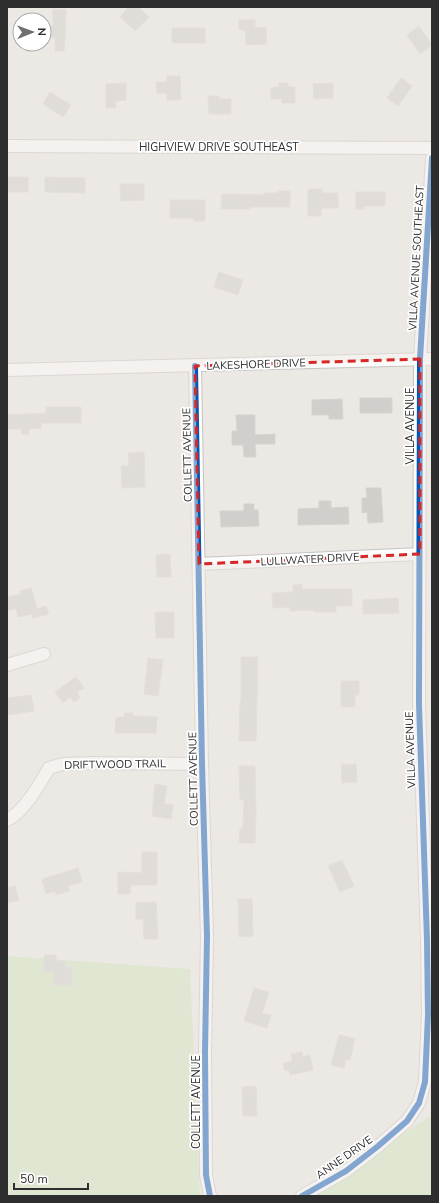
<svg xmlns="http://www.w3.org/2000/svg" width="439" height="1203" font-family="'Nunito Sans',sans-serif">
<rect width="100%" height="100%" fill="#ece8e4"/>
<!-- green -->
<path fill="#cee6be" d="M7 956 190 969 200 1196H7Z
M432 1115V1196H304Z"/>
<!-- building -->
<path fill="#d1cecb" stroke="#d7d4d0" d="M129 7H139L149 17 135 31 120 17Z
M53 9 66 10 65 38 64 51H55V37H46V26H53Z
M239 20H255V28L266 27 267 44 246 45 245 30H239Z
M419 26 432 45 420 54 407 35Z
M172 28H205V43H172Z
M167 76H180L181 100H167V93H157L156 82H167Z
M401 78 412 86 398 106 387 98Z
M126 83V100L116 101V108H106V84Z
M279 83H288V87H295V103H282V99H271V88L279 87Z
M333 83V98L314 99 313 84Z
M50 92 71 105 63 117 43 104Z
M208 96H219V99H231V114H209Z
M8 177H28V192H8Z
M45 177 85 178V193L45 192Z
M120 184H144V200L121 201Z
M308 189H322V193H338V208H321V216H308Z
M278 191H290V207H250V209H221L222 194 264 195V193H278Z
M356 192H385V206H364V209H356Z
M170 200H205V221H194L193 218H170Z
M219 272 243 280 238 295 214 287Z
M360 398H392V413H360Z
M342 399 343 419H329V415H312V400Z
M46 407H81V423H41V428L29 429V434H22L21 429H7V415L46 413Z
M236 415H255V435L275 434V444H255L256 457H244L243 445H232V431H237Z
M144 452 145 487 122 488 121 466H129L128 453Z
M366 488H381L383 522 368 523 367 512 362 513V498H367Z
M319 501H331V508L348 507 349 524 298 525V509L319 508Z
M244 504H254V510H258L259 526 221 527 220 511H244Z
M170 554 171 577H157L156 555Z
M302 584V589H352V606H336V612H315V610L290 611V607L273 608 272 593 293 592V585Z
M31 588 37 609 46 606 49 614 33 618 32 614 18 617 16 608 7 611V597L21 594 20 591Z
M398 598 399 613 363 614V600Z
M155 612H174V638H156Z
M241 657H258L256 741H239L240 701H241Z
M148 658 163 660 158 696 144 694Z
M76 677 84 688 77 692 80 698 74 702 70 697 63 703 55 692Z
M341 681H359V695H355V707H341Z
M31 695 34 711 7 715V698Z
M124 713H133V716L157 717 156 733H115L116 717H124Z
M356 764 357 782 342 783 341 765Z
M239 766H255L256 813 255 843H239L240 829H243L244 800H240Z
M155 784 167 786 164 804 173 805 171 819 152 816Z
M142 852H157V885H131L130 894H118V872L142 873Z
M342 860 354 886 340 892 328 866Z
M78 868 82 882 68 886 69 891 56 895 55 891 46 894 42 879Z
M15 886 19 900 7 903V888Z
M238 899H252L253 936 239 937Z
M156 902 158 939H144L143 919H136V903Z
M44 955H56V961H65V967H72V985H53L54 972H44Z
M254 988 269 992 262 1013 271 1015 267 1028 244 1021Z
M339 1035 355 1039 350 1060 346 1059 344 1068 331 1065Z
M302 1052 303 1057 310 1055 313 1070 290 1075 289 1070 285 1071 283 1063 292 1062 291 1054Z
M256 1086 257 1116H243L242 1087Z"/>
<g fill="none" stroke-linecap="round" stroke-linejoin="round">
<defs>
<path id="street" d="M7 146 432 148
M195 366 202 764 207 936 205 1052 206 1175 210 1196
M7 370 432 359
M199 564 420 554
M7 665 44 654
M7 820C24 812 39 785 49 768L63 764 91 763 202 764
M302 1196 346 1171 377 1147 407 1121 419 1103 425 1082 428 1015 427 940 419 704 420 359 432 158"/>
</defs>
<!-- street casing -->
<use href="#street" stroke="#c5c4c5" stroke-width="14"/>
<!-- street -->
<use href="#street" stroke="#fcfcfb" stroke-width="12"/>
<defs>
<path id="cycleway" d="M195 366 202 764 207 936 205 1052 206 1175 210 1196
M302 1196 346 1171 377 1147 407 1121 419 1103 425 1082 428 1015 427 940 419 704 420 359 432 158"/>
</defs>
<!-- cycleway casing -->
<use href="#cycleway" stroke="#fff" stroke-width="8"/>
<!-- cycleway -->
<use href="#cycleway" stroke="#0057b8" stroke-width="6"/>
</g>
<!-- marked area -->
<path d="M0 0H439V1203H0ZM420 359V554L199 564 195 366Z" fill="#ece8e4" fill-opacity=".55" fill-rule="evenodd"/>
<path fill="none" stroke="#d62828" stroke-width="3" stroke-dasharray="8 5" stroke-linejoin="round" d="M420 359V554L199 564 195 366Z"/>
<g text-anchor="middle" stroke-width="3.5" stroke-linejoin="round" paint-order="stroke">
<!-- street labels -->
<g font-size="11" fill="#2e2e2e" stroke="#fff">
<text x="219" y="151">HIGHVIEW DRIVE SOUTHEAST</text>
<text transform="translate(416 258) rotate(-87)" y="4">VILLA AVENUE SOUTHEAST</text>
<text transform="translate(256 364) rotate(-2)" y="4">LAKESHORE DRIVE</text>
<text transform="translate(410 426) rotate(-90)" y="4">VILLA AVENUE</text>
<text transform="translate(187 455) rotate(-91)" y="4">COLLETT AVENUE</text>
<text transform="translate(310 559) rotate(-3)" y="4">LULLWATER DRIVE</text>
<text transform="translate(410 750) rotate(-92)" y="4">VILLA AVENUE</text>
<text transform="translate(115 764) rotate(-1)" y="4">DRIFTWOOD TRAIL</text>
<text transform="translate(193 779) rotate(-91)" y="4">COLLETT AVENUE</text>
<text transform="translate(196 1102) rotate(-90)" y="4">COLLETT AVENUE</text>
<text transform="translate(344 1157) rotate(-35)" y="4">ANNE DRIVE</text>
</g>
</g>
<!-- border -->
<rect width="439" height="1203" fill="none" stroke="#2e2e2e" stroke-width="16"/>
<!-- north arrow -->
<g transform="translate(32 32) rotate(89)"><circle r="19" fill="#ffffff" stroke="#ababab"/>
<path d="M0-3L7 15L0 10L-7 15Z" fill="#706f6e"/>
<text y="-6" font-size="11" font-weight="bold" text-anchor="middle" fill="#2e2e2e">N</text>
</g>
<!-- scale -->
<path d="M14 1183v6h74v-6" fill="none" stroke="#2e2e2e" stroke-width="2"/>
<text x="20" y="1183" font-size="12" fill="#2e2e2e" stroke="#ffffff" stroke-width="3" paint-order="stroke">50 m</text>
</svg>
